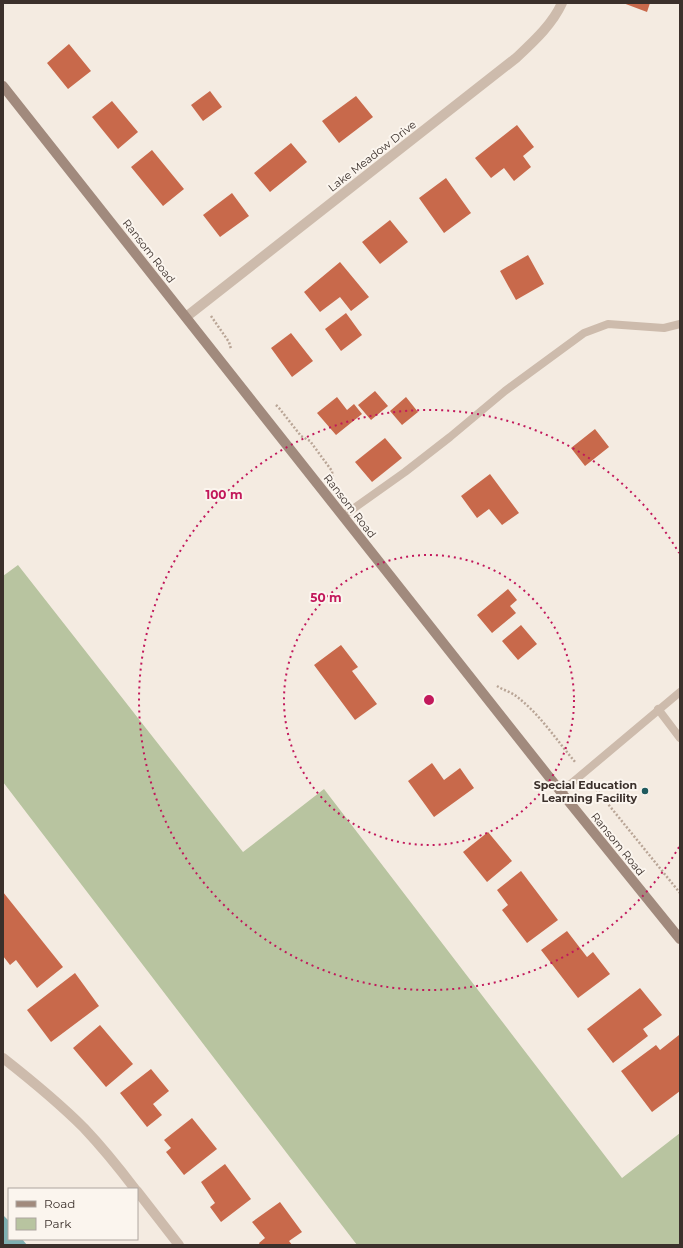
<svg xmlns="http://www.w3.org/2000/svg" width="683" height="1248" font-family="Montserrat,sans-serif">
<rect width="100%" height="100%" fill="#f4ebe1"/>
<!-- green -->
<path fill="#b8c4a0" d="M18 565 243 852 324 789 622 1178 680 1133V1245H357L3 782V576Z"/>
<!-- water -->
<path fill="#7fb0b2" d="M3 1215 9 1221V1239H22L27 1245H3Z"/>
<!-- building -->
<path fill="#c8694b" d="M623 3H650L647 12Z
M69 44 91 71 68 89 47 63Z
M210 91 222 107 203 121 191 105Z
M356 96 373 117 339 143 322 121Z
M112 101 138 132 118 149 92 117Z
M517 125 534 147 523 156 531 167 514 181 504 168 491 178 475 158Z
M291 143 307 162 270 192 254 173Z
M152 150 184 189 163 206 131 167Z
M446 178 471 213 444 233 419 198Z
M232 193 249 216 220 237 203 215Z
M390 220 408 242 380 264 362 242Z
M528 255 544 284 516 300 500 271Z
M340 262 369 297 351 311 340 297 320 312 304 292Z
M346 313 362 335 341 351 325 329Z
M291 333 313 361 292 377 271 348Z
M375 391 388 406 371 420 358 405Z
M337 397 347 410 354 404 362 414 336 435 317 413Z
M406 397 418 412 402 425 390 411Z
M595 429 609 447 585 466 571 448Z
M385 438 402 458 372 482 355 462Z
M490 474 519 513 502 525 489 509 477 518 461 496Z
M508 589 517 600 510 606 516 613 492 633 477 615Z
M521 625 537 644 518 660 502 641Z
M341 645 358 667 352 671 377 704 355 720 314 665Z
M432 763 444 780 460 768 474 788 434 817 408 781Z
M488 832 512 861 487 882 463 852Z
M521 871 558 920 527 943 502 910 508 905 497 890Z
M3 892 63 967 37 988 16 960 10 965 3 956Z
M567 931 587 957 593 952 610 974 578 998 541 950Z
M75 973 99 1006 51 1042 27 1010Z
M640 988 662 1015 643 1029 648 1036 613 1063 587 1029Z
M100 1025 133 1064 106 1087 73 1048Z
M679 1035 680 1091 652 1112 621 1071 656 1045 660 1050Z
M151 1069 169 1091 153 1104 162 1115 147 1127 120 1093Z
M192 1118 217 1149 184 1175 166 1152 171 1148 164 1140Z
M225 1164 251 1199 221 1222 210 1207 215 1203 201 1182Z
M280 1202 302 1232 289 1241 292 1245H260L259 1243 265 1238 252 1222Z"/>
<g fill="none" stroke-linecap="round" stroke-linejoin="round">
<!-- path -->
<path stroke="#b9a596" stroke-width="2.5" stroke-dasharray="2 2" stroke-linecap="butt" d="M211 316 229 342 231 349
M276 405 279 408 301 436 310 441 332 471 333 479
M497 686C503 690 511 692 516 696 540 714 557 741 576 763
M591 783 680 893"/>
<!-- service -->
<path stroke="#cdbbac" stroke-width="8" d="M343 516 405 472 450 437 505 391 584 333 608 324 664 328 680 324
M658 709 680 738
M561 792 680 692"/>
<!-- minor -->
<path stroke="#cdbbac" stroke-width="10" d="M186 317 516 58C533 42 552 25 562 3
M3 1058C31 1080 59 1103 84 1128 102 1147 119 1168 135 1189
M137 1191 179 1245"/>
<!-- secondary -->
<path stroke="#a18a7d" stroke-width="10" d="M3 86 561 792 680 939"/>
</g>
<!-- distance rings -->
<g fill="none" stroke="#c2185b" stroke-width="2" stroke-dasharray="2 4">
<circle cx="429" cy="700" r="145"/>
<path d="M679 847A290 290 0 1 1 679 553"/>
</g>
<!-- markers -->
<circle fill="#1f5a5e" stroke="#fbf5ee" stroke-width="1.5" cx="645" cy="791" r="4"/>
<g text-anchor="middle" stroke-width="4" stroke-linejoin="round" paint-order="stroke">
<!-- street labels -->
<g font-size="11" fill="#3b302b" stroke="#fbf5ee">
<text transform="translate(372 156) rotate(-38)" y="4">Lake Meadow Drive</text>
<text transform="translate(149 251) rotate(52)" y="4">Ransom Road</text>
<text transform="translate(350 506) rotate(52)" y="4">Ransom Road</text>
<text transform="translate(618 844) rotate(51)" y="4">Ransom Road</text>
</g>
<!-- poi labels -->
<g font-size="11" font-weight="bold" fill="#3b302b" stroke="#fbf5ee" text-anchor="end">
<text x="637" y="789">Special Education<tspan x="637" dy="13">Learning Facility</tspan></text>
</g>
</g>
<circle cx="429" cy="700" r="6" fill="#c2185b" stroke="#fbf5ee" stroke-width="2"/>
<g font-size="12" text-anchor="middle" font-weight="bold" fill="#c2185b" stroke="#fbf5ee" stroke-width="4" stroke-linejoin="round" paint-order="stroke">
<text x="224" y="499">100 m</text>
<text x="326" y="602">50 m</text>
</g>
<!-- border -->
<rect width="683" height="1248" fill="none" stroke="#3b302b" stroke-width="8"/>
<!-- legend -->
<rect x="8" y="1188" width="130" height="52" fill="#fbf5ee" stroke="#aea6a0"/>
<rect x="16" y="1201" width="20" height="6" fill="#a18a7d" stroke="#aea6a0"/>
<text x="44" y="1208" font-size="12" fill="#3b302b">Road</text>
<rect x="16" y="1218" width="20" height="12" fill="#b8c4a0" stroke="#aea6a0"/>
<text x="44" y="1228" font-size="12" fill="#3b302b">Park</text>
</svg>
